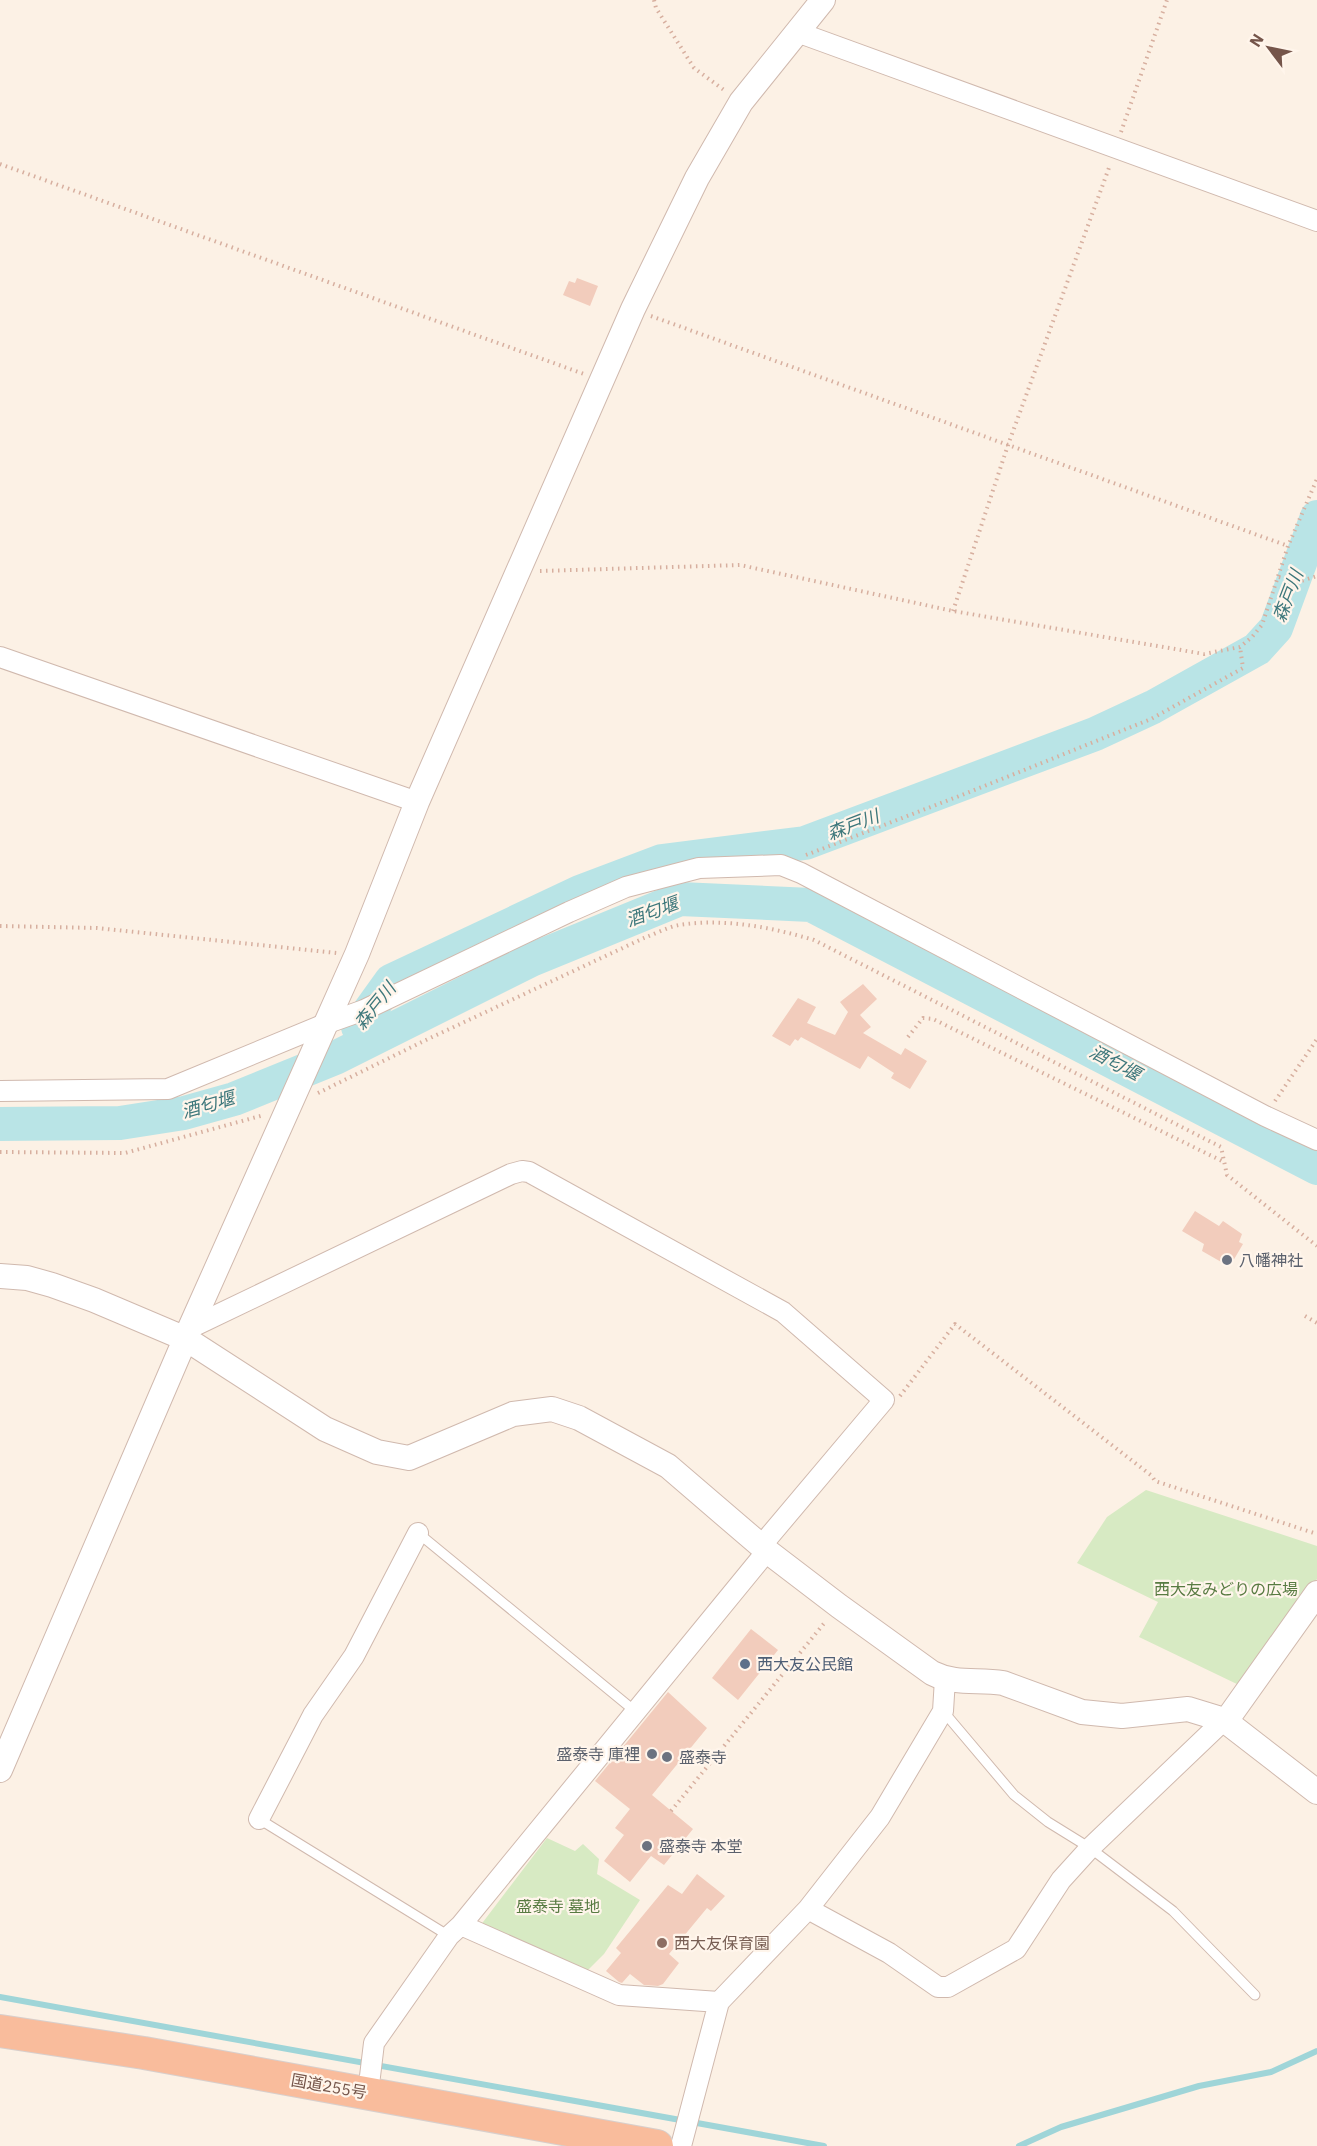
<svg xmlns="http://www.w3.org/2000/svg" width="1317" height="2146" font-family="'IBM Plex Sans','Noto Sans JP',sans-serif">
<rect width="100%" height="100%" fill="#fcf1e5"/>
<!-- green -->
<path fill="#d7eac3" d="M1146 1490 1317 1546V1579L1241 1686 1139 1637 1158 1602 1077 1563 1107 1517Z
M547 1838 575 1851 583 1844 599 1859 597 1874 640 1900 604 1954 585 1973 480 1926Z"/>
<g fill="none" stroke-linecap="round" stroke-linejoin="round">
<!-- stream -->
<path stroke="#9fd5d8" stroke-width="6" d="M0 1997 824 2146
M1019 2146 1061 2127 1199 2086 1271 2072 1317 2051"/>
<!-- river -->
<path stroke="#b9e4e6" stroke-width="34" d="M358 1027 391 981 580 892 662 861 805 843 1095 734 1153 707 1257 649 1276 628 1317 517
M0 1124 120 1123 184 1113 234 1099 335 1058 531 960 680 899 811 905 1317 1168"/>
</g>
<!-- building -->
<path fill="#f2ccbc" d="M577 278 598 286 590 306 563 295 569 281 575 283Z
M863 984 877 999 860 1015 871 1027 863 1033 901 1055 905 1048 927 1061 910 1089 891 1078 894 1073 868 1056 860 1069 801 1037 798 1041 795 1039 790 1046 772 1036 798 998 816 1007 807 1023 835 1035 848 1012 840 1002Z
M1195 1211 1219 1226 1223 1221 1242 1234 1239 1242 1243 1244 1233 1261 1228 1258 1223 1263 1202 1251 1204 1244 1182 1231Z
M751 1629 778 1650 738 1700 712 1678Z
M668 1692 707 1728 652 1795 693 1829 664 1865 651 1856 630 1882 604 1861 624 1835 615 1828 630 1809 595 1781Z
M697 1874 725 1896 711 1911 707 1908 669 1954 679 1963 663 1984 658 1986 644 1985 630 1974 622 1983 619 1982 606 1971 621 1953 616 1948 668 1885 682 1894Z"/>
<g fill="none" stroke-linecap="round" stroke-linejoin="round">
<defs>
<path id="service" d="M418 1533 636 1712
M943 1711 1014 1795 1048 1822 1090 1848 1173 1911 1255 1995
M259 1819 449 1936"/>
<path id="minor" d="M797 32 1317 221
M0 657 417 802
M0 1091 168 1089 325 1024 364 1010 569 912 626 887 699 868 781 865 801 873 1265 1116 1317 1140
M190 1328 511 1174 522 1171 529 1172 783 1312 884 1400 761 1546
M259 1819 313 1715 354 1656 418 1533
M808 1909 889 1953 938 1987H948L1016 1949 1061 1880 1090 1848 1224 1720
M461 1925 619 1995 719 2002
M368 2093 374 2043 449 1936 461 1925 767 1551
M681 2146 719 2002 808 1909 880 1817 943 1711 945 1679"/>
<path id="tertiary" d="M0 1276 27 1278 52 1285 94 1300 186 1339 325 1429 377 1452 409 1458 513 1414 552 1409 579 1418 668 1466 767 1551 839 1606 932 1673C956 1685 977 1679 1003 1683L1082 1712 1122 1716 1188 1709 1224 1720 1317 1792
M1226 1721 1317 1593
M0 1770 190 1328 357 954 417 802 633 309 697 178 741 102 823 0"/>
<path id="trunk" d="M0 2031 144 2053 657 2146"/>
</defs>
<!-- service casing -->
<use href="#service" stroke="#d0b9ae" stroke-width="11"/>
<!-- minor casing -->
<use href="#minor" stroke="#d0b9ae" stroke-width="22"/>
<!-- tertiary casing -->
<use href="#tertiary" stroke="#d0b9ae" stroke-width="26"/>
<!-- trunk casing -->
<use href="#trunk" stroke="#d8cfcc" stroke-width="34"/>
<!-- path -->
<path stroke="#d7af9f" stroke-width="4" stroke-dasharray="1.5 4.5" stroke-linecap="butt" d="M654 0 656 8 694 68 724 90
M1121 132 1167 0
M0 164 584 374
M651 316 1288 546
M540 571 740 565 953 611 1204 654 1240 647 1252 637 1262 625 1288 546 1317 479
M1279 577 1298 582 1317 576
M953 611 1008 445 1110 165
M806 855 967 793 1151 719 1243 668 1240 647
M0 926 97 928 337 953
M908 1037 923 1018 933 1019 1224 1162
M318 1093 428 1039 644 938C655 934 668 927 679 925 725 918 770 927 814 940L1221 1147 1227 1175 1317 1246
M1275 1101 1317 1039
M0 1152 125 1153 264 1115
M1305 1316 1317 1323
M900 1396 955 1324 1152 1476 1155 1481 1317 1534
M671 1811 826 1621"/>
<!-- service -->
<use href="#service" stroke="#fff" stroke-width="9"/>
<!-- minor -->
<use href="#minor" stroke="#fff" stroke-width="20"/>
<!-- tertiary -->
<use href="#tertiary" stroke="#fff" stroke-width="24"/>
<!-- trunk -->
<use href="#trunk" stroke="#f9bc9c" stroke-width="32"/>
</g>
<!-- markers -->
<g fill="#6b7280" stroke="#fff5eb" stroke-width="2">
<circle cx="1227" cy="1260" r="6"/>
<circle cx="652" cy="1754" r="6"/>
<circle cx="667" cy="1757" r="6"/>
<circle cx="647" cy="1846" r="6"/>
</g>
<circle fill="#5c6f8a" stroke="#fff5eb" stroke-width="2" cx="745" cy="1664" r="6"/>
<circle fill="#8d6e63" stroke="#fff5eb" stroke-width="2" cx="662" cy="1943" r="6"/>
<g text-anchor="middle" stroke-width="4.5" stroke-linejoin="round" paint-order="stroke">
<!-- worship labels -->
<g font-size="16" fill="#5b616d" stroke="#fff5eb" text-anchor="start">
<text x="1239" y="1266">八幡神社</text>
<text x="640" y="1760" text-anchor="end">盛泰寺 庫裡</text>
<text x="679" y="1763">盛泰寺</text>
<text x="659" y="1852">盛泰寺 本堂</text>
</g>
<!-- park labels -->
<g font-size="16" fill="#587b42" stroke="#fff5eb">
<text x="1226" y="1595">西大友みどりの広場</text>
<text x="558" y="1912">盛泰寺 墓地</text>
</g>
<!-- service labels -->
<g font-size="16" fill="#4e5e75" stroke="#fff5eb" text-anchor="start">
<text x="757" y="1670">西大友公民館</text>
</g>
<!-- education labels -->
<g font-size="16" fill="#785e54" stroke="#fff5eb" text-anchor="start">
<text x="674" y="1949">西大友保育園</text>
</g>
<!-- street labels -->
<g font-size="16" fill="#75554a" stroke="#fff5eb">
<text transform="translate(329 2086) rotate(10)" y="6">国道255号</text>
</g>
<!-- water labels -->
<g font-size="18" font-style="italic" fill="#3d777b" stroke="#fff5eb">
<text transform="translate(1288 596) rotate(-69)" y="6">森戸川</text>
<text transform="translate(853 825) rotate(-21)" y="6">森戸川</text>
<text transform="translate(652 912) rotate(-20)" y="6">酒匂堰</text>
<text transform="translate(375 1006) rotate(-51)" y="6">森戸川</text>
<text transform="translate(1115 1063) rotate(28)" y="6">酒匂堰</text>
<text transform="translate(208 1105) rotate(-16)" y="6">酒匂堰</text>
</g>
</g>
<!-- north arrow -->
<g transform="translate(1269 48) rotate(302)" stroke="#fff5eb" stroke-width="4.5" paint-order="stroke">
<path d="M0-4.5L10 22L0 15L-10 22Z" fill="#75554a"/>
<text y="-9" font-size="16" font-weight="bold" text-anchor="middle" fill="#75554a">N</text>
</g>
</svg>
